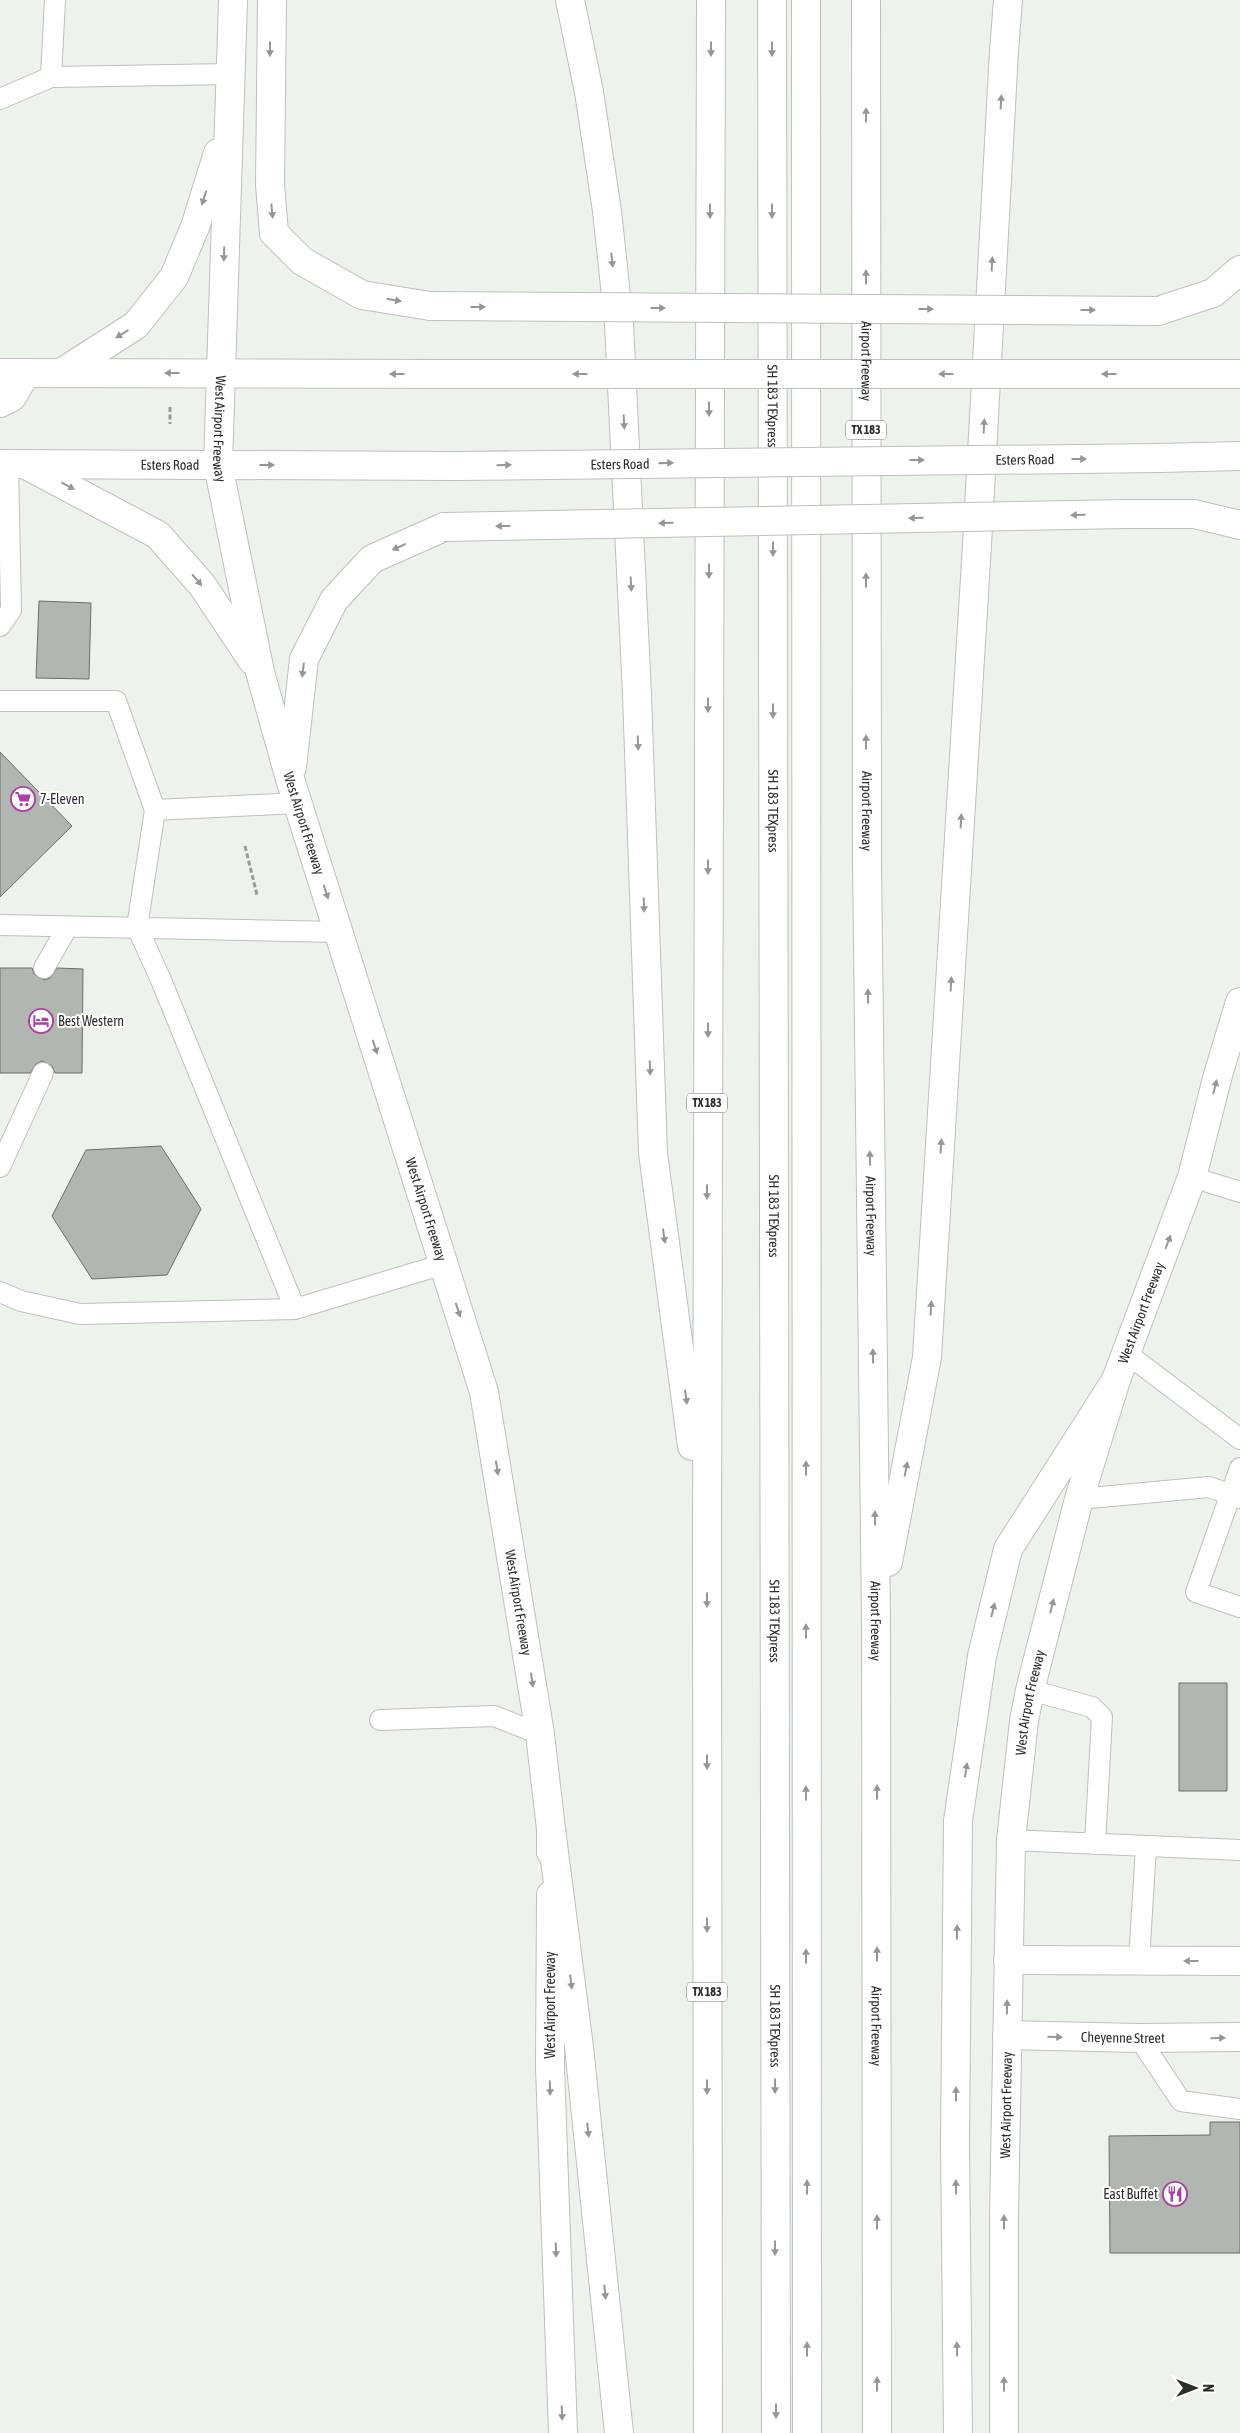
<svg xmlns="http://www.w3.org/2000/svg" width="1240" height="2433" font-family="'Asap Condensed',sans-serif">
<rect width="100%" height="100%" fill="#edf3ec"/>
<!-- building -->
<path fill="#b1b6b0" stroke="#6a6f6a" d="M39 601 91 603 89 679 36 678Z
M0 752 72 826 0 897Z
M0 968H32L34 974 44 980 50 978 57 968 83 969 82 1073H55L52 1066 42 1061 36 1064 30 1073H0Z
M161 1146 201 1209 167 1275 92 1279 52 1216 86 1150Z
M1179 1683H1227V1791H1179Z
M1210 2122H1240V2253H1110L1109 2136 1210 2135Z"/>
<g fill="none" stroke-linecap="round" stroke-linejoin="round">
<defs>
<path id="service" d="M51 77 230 74
M0 99 51 77 55 0
M0 626 11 610 8 464
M0 701H116L155 810 137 927 161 980 295 1309
M155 810 298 803
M0 925 339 932
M44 968 67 928
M0 1167 43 1073
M1192 1177 1240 1192
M0 1292 21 1301 80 1314 295 1309 444 1264
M1126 1353 1240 1439
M1240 1468 1196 1592 1240 1607
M1079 1499 1209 1487 1240 1498
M1030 1690 1092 1707 1102 1717 1095 1844
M380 1720 494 1716 540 1734
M1011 1840 1240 1850
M1139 1961 1146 1846
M1139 2038 1181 2101 1240 2109"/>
<g id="tertiary">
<path d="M1008 1960 1240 1961"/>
<path id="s1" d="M1007 2035 1139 2038 1240 2037"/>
</g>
<g id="secondary">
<path id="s2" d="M233 0 218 465 260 672 290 779 484 1392 540 1734 551 1829V1852"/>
<path d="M272 0 270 185 274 233 302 261 362 295 430 306"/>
<path d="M1158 311 1213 293 1240 270"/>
<path d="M0 373 446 374"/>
<path d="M61 373 136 325 174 277 195 227 218 153"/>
<path d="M1158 374H1240"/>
<path d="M0 403 12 397 26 373"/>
<path d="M1160 458 1240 456"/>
<path id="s3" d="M0 464 455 466"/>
<path d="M28 466 158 535 202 585 252 660"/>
<path d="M1127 514H1194L1240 525"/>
<path d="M292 767 304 659 334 600 372 559 444 527"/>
<path d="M551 1895 550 2067 563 2433"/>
<path id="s4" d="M1004 2433V2217L1011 1840 1024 1721 1030 1690 1079 1499 1116 1380 1192 1177 1218 1075 1240 1002"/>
</g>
<g id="motorway">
<path d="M570 0 589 92 607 211 619 324 637 694 653 1153 692 1446"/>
<path id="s5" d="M772 0 776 2433"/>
<path d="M806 0 807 2433"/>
<path id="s6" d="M866 0 867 861 876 1620 877 2433"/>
<path d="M888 1562 927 1357 977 545 1004 51 1008 0"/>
<path d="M551 1829 579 2047 619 2433"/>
<path d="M708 2433 707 1551 711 0"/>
<path d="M958 2433 955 2143 958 1821 982 1656 1008 1549 1116 1380"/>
</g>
</defs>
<!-- service casing -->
<use href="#service" stroke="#bbc1bb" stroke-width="22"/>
<!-- tertiary casing -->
<use href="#tertiary" stroke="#bbc1bb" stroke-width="30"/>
<!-- secondary casing -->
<use href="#secondary" stroke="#bbc1bb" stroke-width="30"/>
<!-- motorway casing -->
<use href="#motorway" stroke="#bbc1bb" stroke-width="30"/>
<!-- path -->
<path stroke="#989c97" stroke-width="3" stroke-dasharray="5 2.5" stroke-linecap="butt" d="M170 407V424
M245 846 257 895"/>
<!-- service -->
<use href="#service" stroke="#fff" stroke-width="20"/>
<!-- tertiary -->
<use href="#tertiary" stroke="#fff" stroke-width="28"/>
<!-- secondary -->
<use href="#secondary" stroke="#fff" stroke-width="28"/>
<!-- motorway -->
<use href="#motorway" stroke="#fff" stroke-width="28"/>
<defs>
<g id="secondary-bridge">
<path d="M430 306 1158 311"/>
<path d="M446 374H1158"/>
<path id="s7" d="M455 466 1160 458"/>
<path d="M444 527 1127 514"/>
</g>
</defs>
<!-- secondary-bridge casing -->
<use href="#secondary-bridge" stroke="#bbc1bb" stroke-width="30" stroke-linecap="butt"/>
<!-- secondary-bridge -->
<use href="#secondary-bridge" stroke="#fff" stroke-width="28"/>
</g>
<!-- one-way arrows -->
<defs><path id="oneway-solid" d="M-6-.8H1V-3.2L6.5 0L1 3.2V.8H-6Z" transform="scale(1.25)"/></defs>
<g fill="#969696">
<use href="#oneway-solid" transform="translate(270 49) rotate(90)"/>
<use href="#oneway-solid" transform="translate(711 49) rotate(90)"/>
<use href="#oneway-solid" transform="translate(772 49) rotate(90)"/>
<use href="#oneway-solid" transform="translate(1001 102) rotate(-87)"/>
<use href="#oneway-solid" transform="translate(866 115) rotate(-90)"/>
<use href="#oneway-solid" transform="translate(204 198) rotate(107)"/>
<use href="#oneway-solid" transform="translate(272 211) rotate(85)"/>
<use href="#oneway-solid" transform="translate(710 211) rotate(90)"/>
<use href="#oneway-solid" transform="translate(772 211) rotate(90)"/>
<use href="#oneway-solid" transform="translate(224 254) rotate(92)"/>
<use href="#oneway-solid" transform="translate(612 260) rotate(84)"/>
<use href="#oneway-solid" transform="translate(992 264) rotate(-87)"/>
<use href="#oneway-solid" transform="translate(866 277) rotate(-90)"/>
<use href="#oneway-solid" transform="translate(394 300) rotate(10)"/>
<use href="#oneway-solid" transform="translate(478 307)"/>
<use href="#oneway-solid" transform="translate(658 308)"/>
<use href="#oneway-solid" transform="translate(926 309)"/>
<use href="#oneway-solid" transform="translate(1088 310)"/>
<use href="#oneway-solid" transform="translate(122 334) rotate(148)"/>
<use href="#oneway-solid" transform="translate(172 373) rotate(180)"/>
<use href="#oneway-solid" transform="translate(397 374) rotate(-180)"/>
<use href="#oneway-solid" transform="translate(580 374) rotate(180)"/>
<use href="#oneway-solid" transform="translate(946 374) rotate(180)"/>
<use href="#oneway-solid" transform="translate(1109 374) rotate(180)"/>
<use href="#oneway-solid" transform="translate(709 409) rotate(90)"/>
<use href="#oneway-solid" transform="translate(624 422) rotate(87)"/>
<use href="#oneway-solid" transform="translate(984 426) rotate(-87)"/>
<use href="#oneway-solid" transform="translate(1079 459)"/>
<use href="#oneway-solid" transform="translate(917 460)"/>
<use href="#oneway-solid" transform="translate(666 463) rotate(-1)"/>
<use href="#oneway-solid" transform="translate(267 465)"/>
<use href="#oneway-solid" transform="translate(504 465) rotate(-1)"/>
<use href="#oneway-solid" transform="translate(68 486) rotate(28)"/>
<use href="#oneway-solid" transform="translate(1078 515) rotate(179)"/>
<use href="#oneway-solid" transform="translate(916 518) rotate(179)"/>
<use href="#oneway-solid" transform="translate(666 523) rotate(179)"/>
<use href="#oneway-solid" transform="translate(503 526) rotate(179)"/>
<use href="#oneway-solid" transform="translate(399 547) rotate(156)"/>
<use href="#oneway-solid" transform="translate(773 549) rotate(90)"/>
<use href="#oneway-solid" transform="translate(709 571) rotate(90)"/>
<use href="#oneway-solid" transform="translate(197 580) rotate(49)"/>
<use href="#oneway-solid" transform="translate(866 580) rotate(-90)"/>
<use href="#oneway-solid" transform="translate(631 584) rotate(87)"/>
<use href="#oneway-solid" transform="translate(303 670) rotate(97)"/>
<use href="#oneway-solid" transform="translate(708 705) rotate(90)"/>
<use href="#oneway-solid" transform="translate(773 711) rotate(90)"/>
<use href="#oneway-solid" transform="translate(866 742) rotate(-90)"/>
<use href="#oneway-solid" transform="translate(638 743) rotate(88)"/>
<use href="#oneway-solid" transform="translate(961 821) rotate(-87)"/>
<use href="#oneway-solid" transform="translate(708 867) rotate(90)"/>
<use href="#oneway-solid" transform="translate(326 892) rotate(72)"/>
<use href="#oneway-solid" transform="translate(644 905) rotate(88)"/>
<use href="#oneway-solid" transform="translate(951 984) rotate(-87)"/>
<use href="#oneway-solid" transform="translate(868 996) rotate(-91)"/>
<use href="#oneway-solid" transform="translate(708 1030) rotate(90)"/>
<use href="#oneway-solid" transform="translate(375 1047) rotate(72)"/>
<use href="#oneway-solid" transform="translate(650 1068) rotate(88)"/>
<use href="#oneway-solid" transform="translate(1215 1087) rotate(-76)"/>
<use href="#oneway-solid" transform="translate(941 1146) rotate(-86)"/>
<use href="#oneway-solid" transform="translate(870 1158) rotate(-91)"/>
<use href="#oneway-solid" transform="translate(707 1192) rotate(90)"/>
<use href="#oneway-solid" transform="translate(664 1236) rotate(82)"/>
<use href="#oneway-solid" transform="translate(1168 1242) rotate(-69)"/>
<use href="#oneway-solid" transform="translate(931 1308) rotate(-86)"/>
<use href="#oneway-solid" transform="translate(458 1310) rotate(72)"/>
<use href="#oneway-solid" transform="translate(873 1356) rotate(-91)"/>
<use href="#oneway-solid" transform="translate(686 1397) rotate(82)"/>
<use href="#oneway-solid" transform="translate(497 1468) rotate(81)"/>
<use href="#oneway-solid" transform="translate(806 1468) rotate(-90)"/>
<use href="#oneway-solid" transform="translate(906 1469) rotate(-79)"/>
<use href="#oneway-solid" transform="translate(875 1518) rotate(-91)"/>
<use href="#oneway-solid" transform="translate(707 1600) rotate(90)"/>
<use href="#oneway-solid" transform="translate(1052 1606) rotate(-76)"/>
<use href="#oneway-solid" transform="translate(993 1610) rotate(-76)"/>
<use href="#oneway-solid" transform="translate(806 1631) rotate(-90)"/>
<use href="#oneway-solid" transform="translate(532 1680) rotate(81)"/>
<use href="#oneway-solid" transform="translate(707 1762) rotate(90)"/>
<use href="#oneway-solid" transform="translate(966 1770) rotate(-82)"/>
<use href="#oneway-solid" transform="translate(877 1792) rotate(-90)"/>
<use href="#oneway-solid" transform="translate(806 1793) rotate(-90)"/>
<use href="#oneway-solid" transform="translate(707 1925) rotate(90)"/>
<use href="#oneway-solid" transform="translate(957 1932) rotate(-89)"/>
<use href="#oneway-solid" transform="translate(877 1954) rotate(-90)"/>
<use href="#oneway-solid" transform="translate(806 1956) rotate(-90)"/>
<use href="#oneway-solid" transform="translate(1191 1961) rotate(-180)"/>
<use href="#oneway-solid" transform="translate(571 1982) rotate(83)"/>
<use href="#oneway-solid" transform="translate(1007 2007) rotate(-89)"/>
<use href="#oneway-solid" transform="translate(1055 2037) rotate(1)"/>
<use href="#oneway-solid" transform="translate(1218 2038) rotate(-1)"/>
<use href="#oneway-solid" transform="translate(775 2086) rotate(90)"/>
<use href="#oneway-solid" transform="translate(707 2087) rotate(90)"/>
<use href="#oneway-solid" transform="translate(550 2088) rotate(88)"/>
<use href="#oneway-solid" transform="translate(956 2094) rotate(-90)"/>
<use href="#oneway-solid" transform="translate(588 2130) rotate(84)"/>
<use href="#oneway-solid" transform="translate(807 2187) rotate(-90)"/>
<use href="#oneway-solid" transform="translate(956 2187) rotate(-91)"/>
<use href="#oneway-solid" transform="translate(877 2222) rotate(-90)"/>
<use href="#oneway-solid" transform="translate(1004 2222) rotate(-90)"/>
<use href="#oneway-solid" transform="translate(775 2248) rotate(90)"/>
<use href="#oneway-solid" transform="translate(556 2250) rotate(88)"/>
<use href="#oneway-solid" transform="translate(605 2292) rotate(84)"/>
<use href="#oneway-solid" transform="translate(807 2349) rotate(-90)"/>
<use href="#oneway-solid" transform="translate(957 2349) rotate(-91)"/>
<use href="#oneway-solid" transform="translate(877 2384) rotate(-90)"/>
<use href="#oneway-solid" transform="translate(1004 2384) rotate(-90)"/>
<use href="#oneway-solid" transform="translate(776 2411) rotate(90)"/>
<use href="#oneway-solid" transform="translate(562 2413) rotate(88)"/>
</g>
<!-- icons -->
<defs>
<symbol id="supermarket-ring" viewBox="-11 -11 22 22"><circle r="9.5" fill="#fff" stroke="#ac40a0" stroke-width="1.5"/><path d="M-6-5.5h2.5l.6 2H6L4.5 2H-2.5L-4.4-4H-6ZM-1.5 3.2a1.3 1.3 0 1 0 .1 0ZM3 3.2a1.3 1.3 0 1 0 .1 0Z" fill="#ac40a0"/></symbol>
<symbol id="hotel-ring" viewBox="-11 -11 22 22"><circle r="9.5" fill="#fff" stroke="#ac40a0" stroke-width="1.5"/><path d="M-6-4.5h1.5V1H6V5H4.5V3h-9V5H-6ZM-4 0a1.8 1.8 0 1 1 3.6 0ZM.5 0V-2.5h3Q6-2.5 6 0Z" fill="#ac40a0"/></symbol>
<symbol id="restaurant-ring" viewBox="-11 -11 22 22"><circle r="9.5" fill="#fff" stroke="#ac40a0" stroke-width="1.5"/><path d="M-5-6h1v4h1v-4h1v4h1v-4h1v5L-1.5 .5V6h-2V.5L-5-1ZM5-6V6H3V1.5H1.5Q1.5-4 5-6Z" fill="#ac40a0"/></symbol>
</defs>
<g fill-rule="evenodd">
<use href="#supermarket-ring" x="9" y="785" width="28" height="28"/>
<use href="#hotel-ring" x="27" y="1007" width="28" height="28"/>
<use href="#restaurant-ring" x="1161" y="2180" width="28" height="28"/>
</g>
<g text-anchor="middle" stroke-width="4" stroke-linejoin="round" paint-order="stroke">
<!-- shield labels -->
<g fill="#fff" stroke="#6b6d6b" stroke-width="1">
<rect x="846" y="420.5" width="40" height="19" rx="4"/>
<rect x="687" y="1093.5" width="40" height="19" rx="4"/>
<rect x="687" y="1982.5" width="40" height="19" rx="4"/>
</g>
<g font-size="12" font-weight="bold" fill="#2c2e2c">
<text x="866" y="434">TX 183</text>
<text x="707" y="1107">TX 183</text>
<text x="707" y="1996">TX 183</text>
</g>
<!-- street labels -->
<g font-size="14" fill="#2c2e2c" stroke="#fff">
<text dy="5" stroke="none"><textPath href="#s6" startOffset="361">Airport Freeway</textPath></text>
<text dy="5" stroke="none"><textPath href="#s5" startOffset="406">SH 183 TEXpress</textPath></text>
<text dy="5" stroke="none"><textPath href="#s2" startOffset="429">West Airport Freeway</textPath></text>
<text dy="5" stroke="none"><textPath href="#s7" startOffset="570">Esters Road</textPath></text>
<text dy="5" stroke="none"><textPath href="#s7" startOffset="165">Esters Road</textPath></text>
<text dy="5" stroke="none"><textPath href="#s3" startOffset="170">Esters Road</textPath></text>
<text dy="5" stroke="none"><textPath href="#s5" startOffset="811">SH 183 TEXpress</textPath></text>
<text dy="5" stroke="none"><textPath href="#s6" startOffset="811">Airport Freeway</textPath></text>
<text dy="5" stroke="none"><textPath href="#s2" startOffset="834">West Airport Freeway</textPath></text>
<text dy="5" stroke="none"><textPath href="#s2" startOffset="1239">West Airport Freeway</textPath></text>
<text dy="5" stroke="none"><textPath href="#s5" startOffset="1216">SH 183 TEXpress</textPath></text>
<text dy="5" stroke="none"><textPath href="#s6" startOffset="1216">Airport Freeway</textPath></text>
<text dy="5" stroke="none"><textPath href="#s4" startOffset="1138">West Airport Freeway</textPath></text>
<text dy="5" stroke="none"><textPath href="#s2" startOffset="1644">West Airport Freeway</textPath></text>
<text dy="5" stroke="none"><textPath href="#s5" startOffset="1621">SH 183 TEXpress</textPath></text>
<text dy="5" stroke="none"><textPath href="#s6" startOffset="1621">Airport Freeway</textPath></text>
<text dy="5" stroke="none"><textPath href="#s4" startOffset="732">West Airport Freeway</textPath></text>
<text transform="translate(550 2005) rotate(-90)" y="5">West Airport Freeway</text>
<text dy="5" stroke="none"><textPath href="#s5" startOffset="2026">SH 183 TEXpress</textPath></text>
<text dy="5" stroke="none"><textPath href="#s6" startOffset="2026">Airport Freeway</textPath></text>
<text dy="5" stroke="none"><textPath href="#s1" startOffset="116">Cheyenne Street</textPath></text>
<text dy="5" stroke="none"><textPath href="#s4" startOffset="328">West Airport Freeway</textPath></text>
</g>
<!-- poi labels -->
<g font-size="14" fill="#2c2e2c" stroke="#fff" text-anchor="start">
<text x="40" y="804">7-Eleven</text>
<text x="58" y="1026">Best Western</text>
<text x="1158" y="2199" text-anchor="end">East Buffet</text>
</g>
</g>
<!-- north arrow -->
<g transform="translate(1195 2388) rotate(90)" stroke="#ffffff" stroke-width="4" paint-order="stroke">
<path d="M0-4L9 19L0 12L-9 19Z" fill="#2c2e2c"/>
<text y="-8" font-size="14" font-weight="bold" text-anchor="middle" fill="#2c2e2c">N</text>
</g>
</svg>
